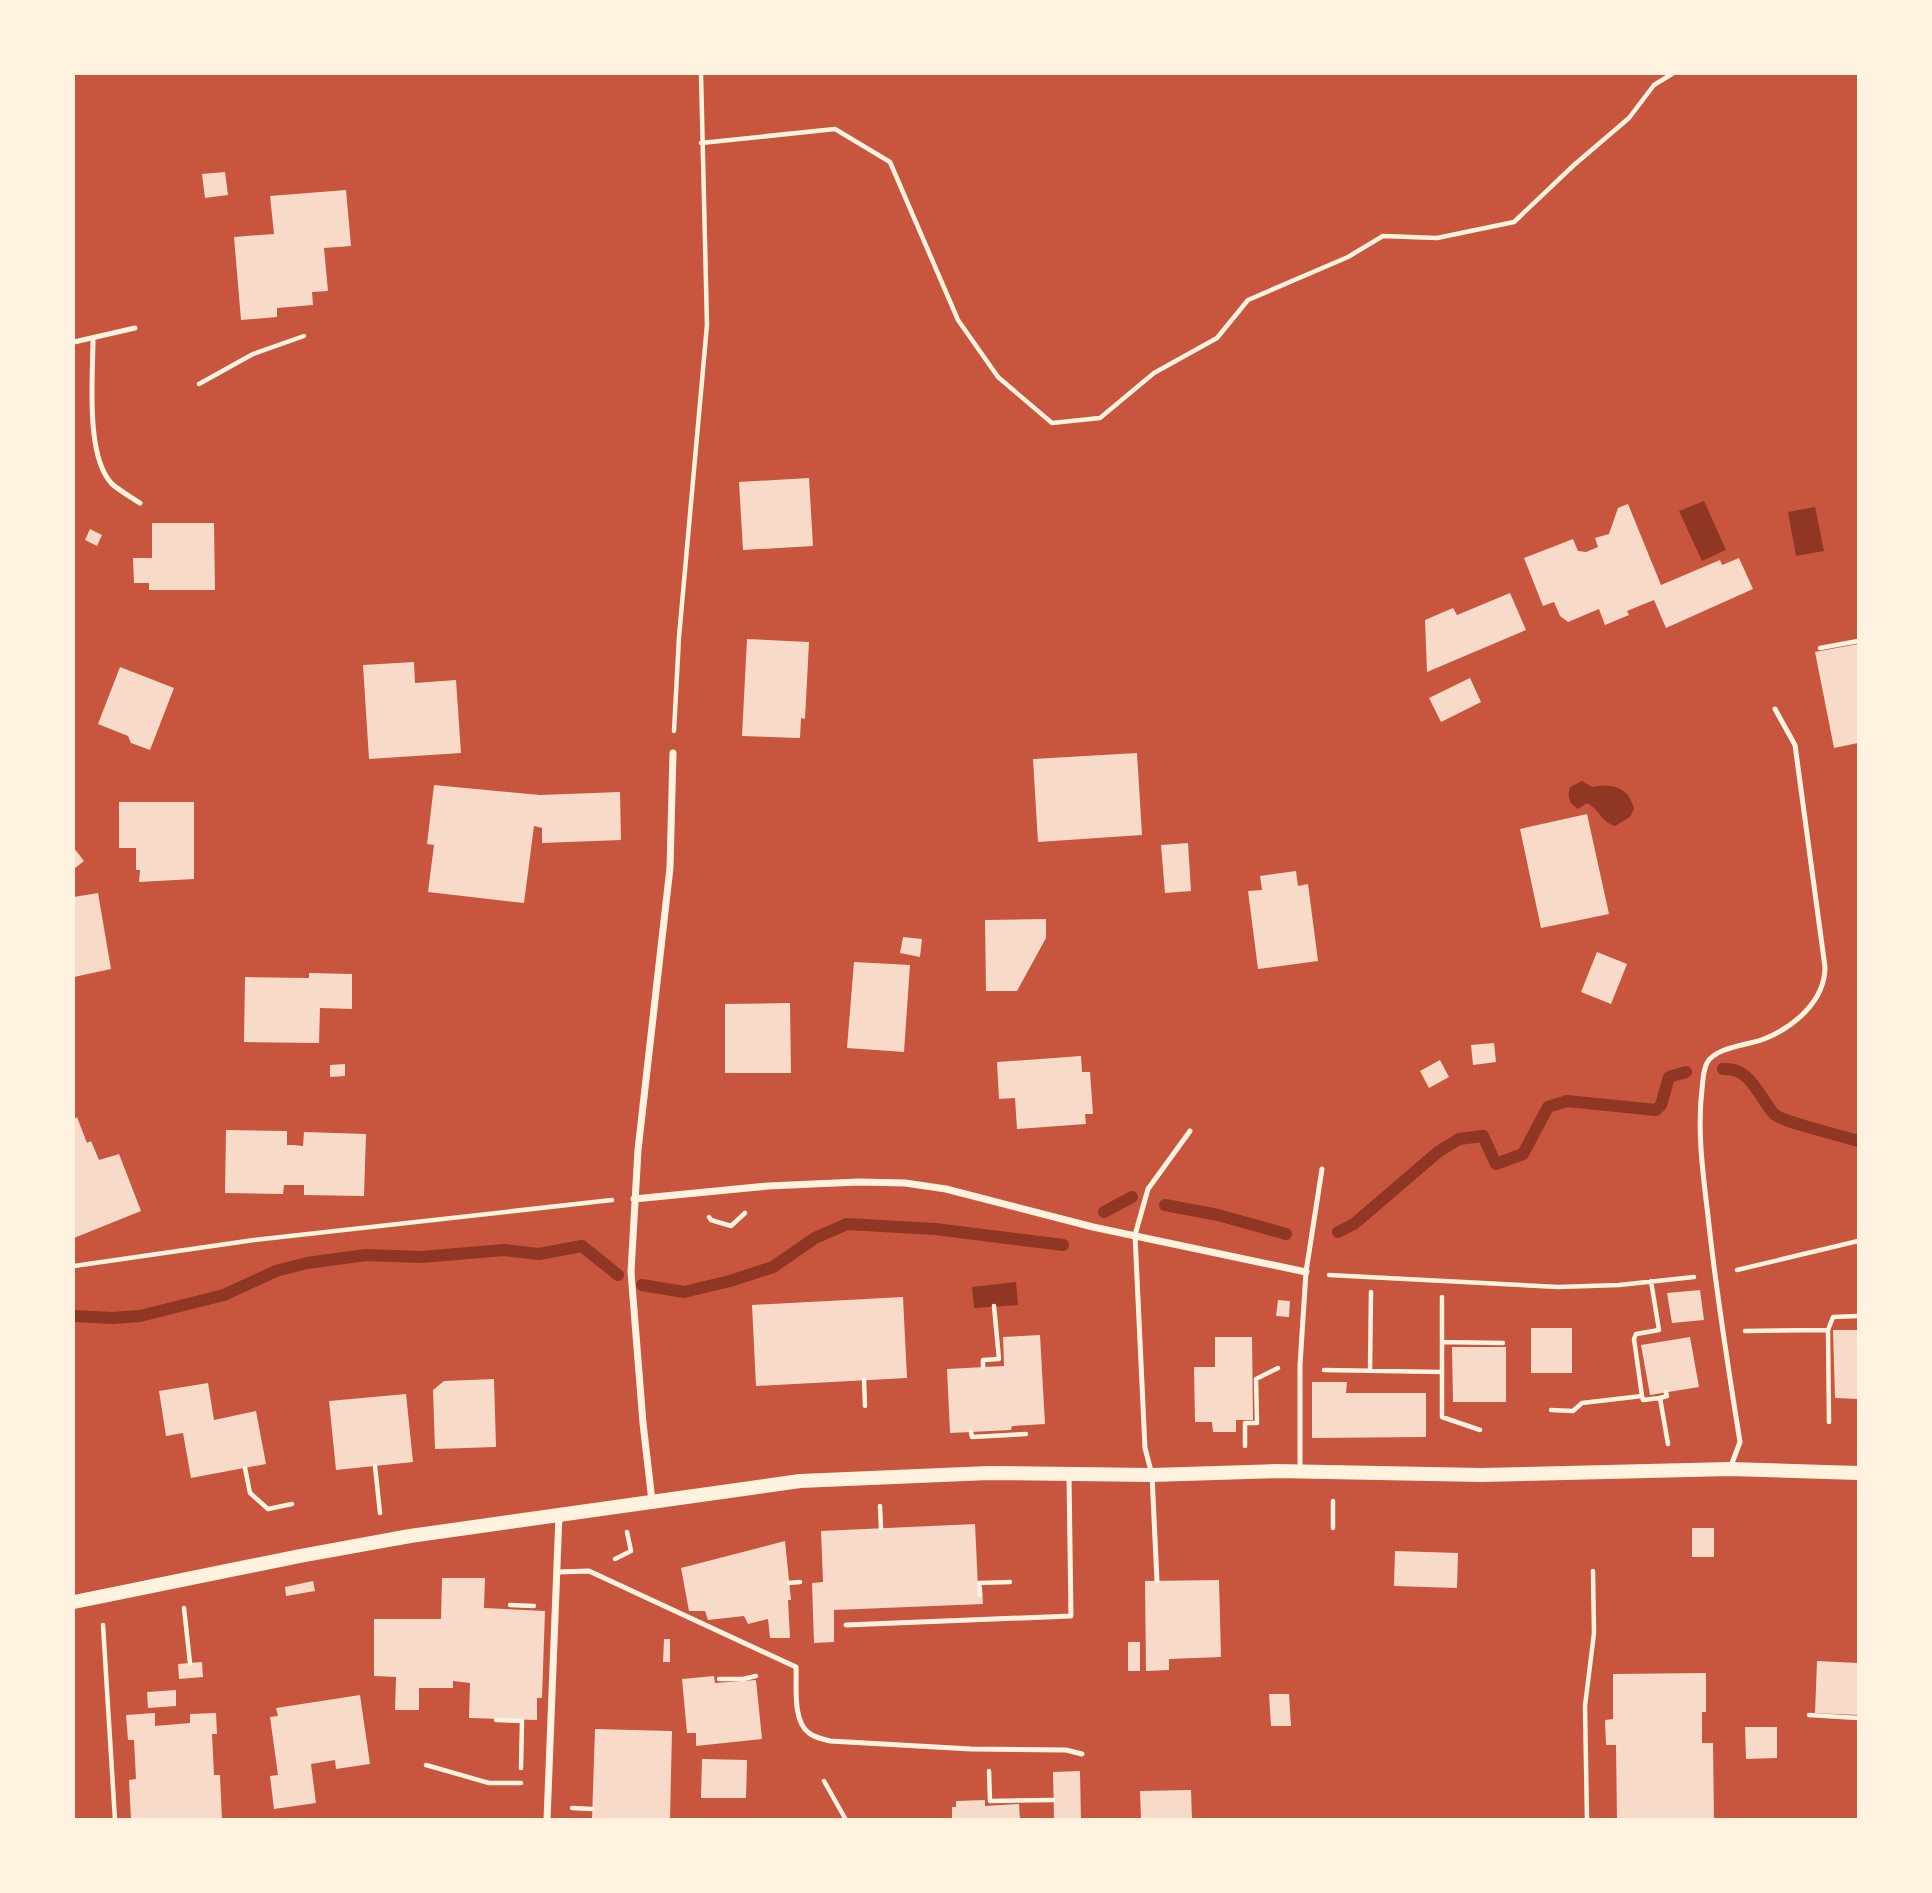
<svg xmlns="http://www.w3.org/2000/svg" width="1932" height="1893" font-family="Commissioner,sans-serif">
<rect width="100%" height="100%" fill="#c8553d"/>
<!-- water -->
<path fill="#8f3625" d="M1704 501 1726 550 1702 561 1679 511Z
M1815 507 1824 551 1796 556 1788 512Z
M1582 781 1592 787C1613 783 1629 787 1634 809L1630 817 1615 826C1601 822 1599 809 1587 803L1578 809C1569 803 1567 797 1570 787Z
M1016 1282 1018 1305 974 1308 972 1287Z"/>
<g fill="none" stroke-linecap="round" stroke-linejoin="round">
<!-- stream -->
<path stroke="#8f3625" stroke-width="12" d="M1723 1069C1751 1067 1758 1096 1774 1114 1782 1122 1843 1136 1858 1141
M1165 1205 1218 1215 1286 1234
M1104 1212 1132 1197
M1338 1232 1354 1224 1438 1152 1459 1139 1483 1136 1496 1164 1523 1154 1548 1107 1567 1101 1656 1110 1661 1105 1669 1077 1686 1072
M642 1285 684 1292 730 1281 773 1267 815 1238 847 1224 935 1229 1063 1245
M74 1316 112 1318 140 1316 224 1295 276 1271 307 1263 366 1255 421 1257 504 1250 539 1254 582 1246 618 1275"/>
</g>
<!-- building -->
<path fill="#f7dbc8" d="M225 172 228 195 205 198 202 174Z
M346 190 351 246 324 248 328 291 312 292 313 305 277 308V317L241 320 234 237 274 234 270 196Z
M809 478 813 546 743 550 739 482Z
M1628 504 1661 585 1720 560 1722 565 1739 558 1753 589 1666 628 1654 600 1627 611 1629 615 1605 625 1599 609 1568 622 1560 616 1554 602 1543 606 1524 558 1573 539 1578 551 1586 552 1598 547 1595 538 1609 534 1618 508Z
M152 523H214L215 590H149V583H134L133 558H152Z
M90 529 102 535 97 546 85 540Z
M1510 593 1526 630 1427 672 1425 620 1453 608 1457 615Z
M747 639 809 642 805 719 801 718 800 738 742 736Z
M1858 644V743L1834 748 1815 652Z
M414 662 415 683 456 680 461 753 369 759 363 665Z
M120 667 174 688 150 750 131 743 128 736 98 724Z
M1470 678 1481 702 1441 722 1429 698Z
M1137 753 1142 835 1038 842 1033 759Z
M434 785 540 795 620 792 621 840 542 843V828L534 826 524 903 428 892 434 845 427 844Z
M119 802H194V879L139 882 140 870H136V848H119Z
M1587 814 1609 914 1541 928 1520 829Z
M1188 843 1191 891 1165 893 1161 845Z
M74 848 84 861 74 869Z
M1296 871 1298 886 1308 884 1318 961 1258 969 1248 891 1262 890 1260 876Z
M98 893 111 969 74 977V897Z
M1046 919V938L1017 991H986L985 920Z
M903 937 922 939 920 957 900 953Z
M1597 952 1627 964 1611 1004 1581 992Z
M854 962 910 965 904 1052 847 1048Z
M309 973 352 974V1009L320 1008 319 1043 244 1042 245 977 309 978Z
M790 1003 791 1073H725V1004Z
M1494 1043 1496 1062 1473 1065 1471 1045Z
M1081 1056 1082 1072H1090L1093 1114H1085L1086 1124 1017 1129 1015 1098 999 1099 997 1062Z
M1440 1060 1449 1077 1429 1088 1420 1071Z
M345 1064V1076L330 1077V1065Z
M77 1117 87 1143 91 1141 99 1160 119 1154 141 1211 74 1238V1119Z
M226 1130 287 1131V1145H294L303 1146 304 1132 366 1134 364 1196 304 1195V1185H284L283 1194 225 1193Z
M1700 1290 1704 1320 1672 1323 1667 1293Z
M903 1297 907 1378 756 1386 752 1305Z
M1278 1300 1290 1301 1289 1317 1276 1316Z
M1531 1328H1572V1373H1531Z
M1833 1330H1858V1399L1835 1398Z
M1040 1335 1045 1424 1012 1426 1011 1430 950 1433 947 1369 1004 1366 1003 1337Z
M1215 1337H1252L1253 1420H1236V1432H1213L1212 1422H1195L1194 1367H1215Z
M1690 1337 1699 1387 1650 1395 1641 1345Z
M1452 1347H1506V1402H1453Z
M494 1379 496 1447 435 1449 433 1390 444 1381Z
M1312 1382H1347L1346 1393H1426V1437L1312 1438Z
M208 1383 214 1420 256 1411 266 1464 191 1478 183 1433 166 1436 159 1391Z
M406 1394 413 1462 336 1470 329 1401Z
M975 1524 978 1587H982L983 1604 834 1610V1642L814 1643 812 1583 823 1582 821 1531Z
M1692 1528H1714V1557H1692Z
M785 1541 791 1600H788L790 1638H770L768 1619 748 1624 744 1616 708 1620 705 1611H689L681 1568Z
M1395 1551 1458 1553 1457 1588 1394 1586Z
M442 1578H485L484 1608 545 1611 542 1698H537V1720L469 1718 470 1683 453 1681V1688H419V1710H395L396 1677 374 1676V1619H441Z
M1219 1580 1221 1657 1169 1659V1670L1146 1671 1145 1581Z
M313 1581 315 1591 286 1596 285 1587Z
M664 1639H670V1662H663Z
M1128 1642H1140V1671H1128Z
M1817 1661 1858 1663V1715L1815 1713Z
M202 1662 203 1677 179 1679 178 1664Z
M1706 1673V1712H1702V1743H1713L1714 1820H1617L1616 1745H1606L1605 1720 1613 1719V1674Z
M714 1676 715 1683 756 1680 762 1739 696 1746V1733H687L682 1679Z
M176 1690V1706L148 1708 147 1692Z
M1269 1694H1289L1291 1726H1271Z
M360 1695 370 1764 336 1769 335 1760 311 1764 316 1803 274 1809 270 1776 278 1775 270 1717 278 1716 276 1708Z
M155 1713V1726L190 1723V1714L216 1713 217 1734H212L214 1775H220L222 1820H131L129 1780 136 1779 134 1740H128L126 1715Z
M1745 1727H1777V1758L1746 1759Z
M595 1729 672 1731 670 1820H592Z
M702 1759 747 1760 746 1798H701Z
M1080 1771 1081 1820H1054L1053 1772Z
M1191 1790 1192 1820H1141L1140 1791Z
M985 1800V1806L1019 1804 1020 1820H952V1807H956V1801Z"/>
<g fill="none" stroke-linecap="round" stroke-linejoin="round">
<!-- path -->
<path stroke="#fff3e0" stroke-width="4.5" d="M701 143 835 129 890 162 958 320 998 377 1052 423 1100 418 1154 373 1217 338 1248 300 1348 257 1383 236 1437 238 1514 222 1574 165 1629 118 1654 85 1672 74
M199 384 253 354 304 336
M1820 648 1858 641
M674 731 679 637 707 325 701 74
M709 1217 711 1220 731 1226 745 1213
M74 1266 254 1240 612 1200
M1737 1270 1858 1241
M1329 1275 1558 1287 1619 1285 1694 1277
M1442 1297V1417L1480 1430
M1828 1330 1829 1422
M1745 1331 1828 1330 1833 1317 1858 1316
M1442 1342 1503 1343
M983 1367V1360L999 1359 994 1306
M1324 1370 1442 1372
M1370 1371 1371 1292
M864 1380 865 1406
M1666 1392 1667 1396 1660 1398 1668 1444
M1642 1396 1643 1400 1660 1398
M1551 1410 1573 1411 1582 1403 1642 1396 1634 1339 1636 1334 1659 1330 1651 1281
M971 1432 972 1437 1026 1434
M1245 1446V1423H1257L1256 1379 1278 1368
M375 1466 380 1513
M245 1468 250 1493 268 1509 292 1504
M1333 1501V1528
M880 1506 881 1528
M615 1559 631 1551 627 1532
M789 1583 800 1582
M980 1595 979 1583 1010 1582
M510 1605 534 1606
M184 1608 190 1663
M103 1625 115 1820
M719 1679H743L756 1676
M1809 1715 1858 1718
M496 1720 522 1721 521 1768
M426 1765 489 1783H521
M989 1771 990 1801 1053 1800
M824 1781 846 1820
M572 1808 592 1809
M1587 1820 1585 1706 1594 1633 1593 1571"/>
<!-- service -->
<path stroke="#fff3e0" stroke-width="5" d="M93 338C93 376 85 456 112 484 120 491 131 497 140 503
M74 342 135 328
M1731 1466 1740 1442C1728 1367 1716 1292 1708 1216 1703 1174 1697 1131 1702 1089 1703 1081 1703 1070 1707 1063 1715 1047 1749 1045 1764 1039 1794 1027 1825 1001 1825 967L1795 745 1775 709
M1300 1469V1365L1306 1272 1322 1169
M558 1572 589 1571 796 1667C797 1685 792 1721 809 1733 815 1738 823 1739 830 1741L971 1749 1066 1750 1082 1754
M1157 1581 1152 1475 1145 1448 1135 1235 1148 1189 1190 1131
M846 1625 1071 1616 1069 1477"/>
<!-- minor -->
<path stroke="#fff3e0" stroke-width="7" d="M634 1199 768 1186 858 1182 905 1183 946 1189 1093 1227 1306 1272
M652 1501 643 1423 631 1272 638 1150 670 868 673 753
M547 1820 559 1515"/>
<!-- secondary -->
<path stroke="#fff3e0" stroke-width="14" d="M74 1602 300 1556 410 1536 800 1481 989 1473 1152 1475 1276 1471 1481 1475 1730 1469 1858 1473"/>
</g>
<!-- border -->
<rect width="1932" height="1893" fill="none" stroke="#fff3e0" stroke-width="150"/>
</svg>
